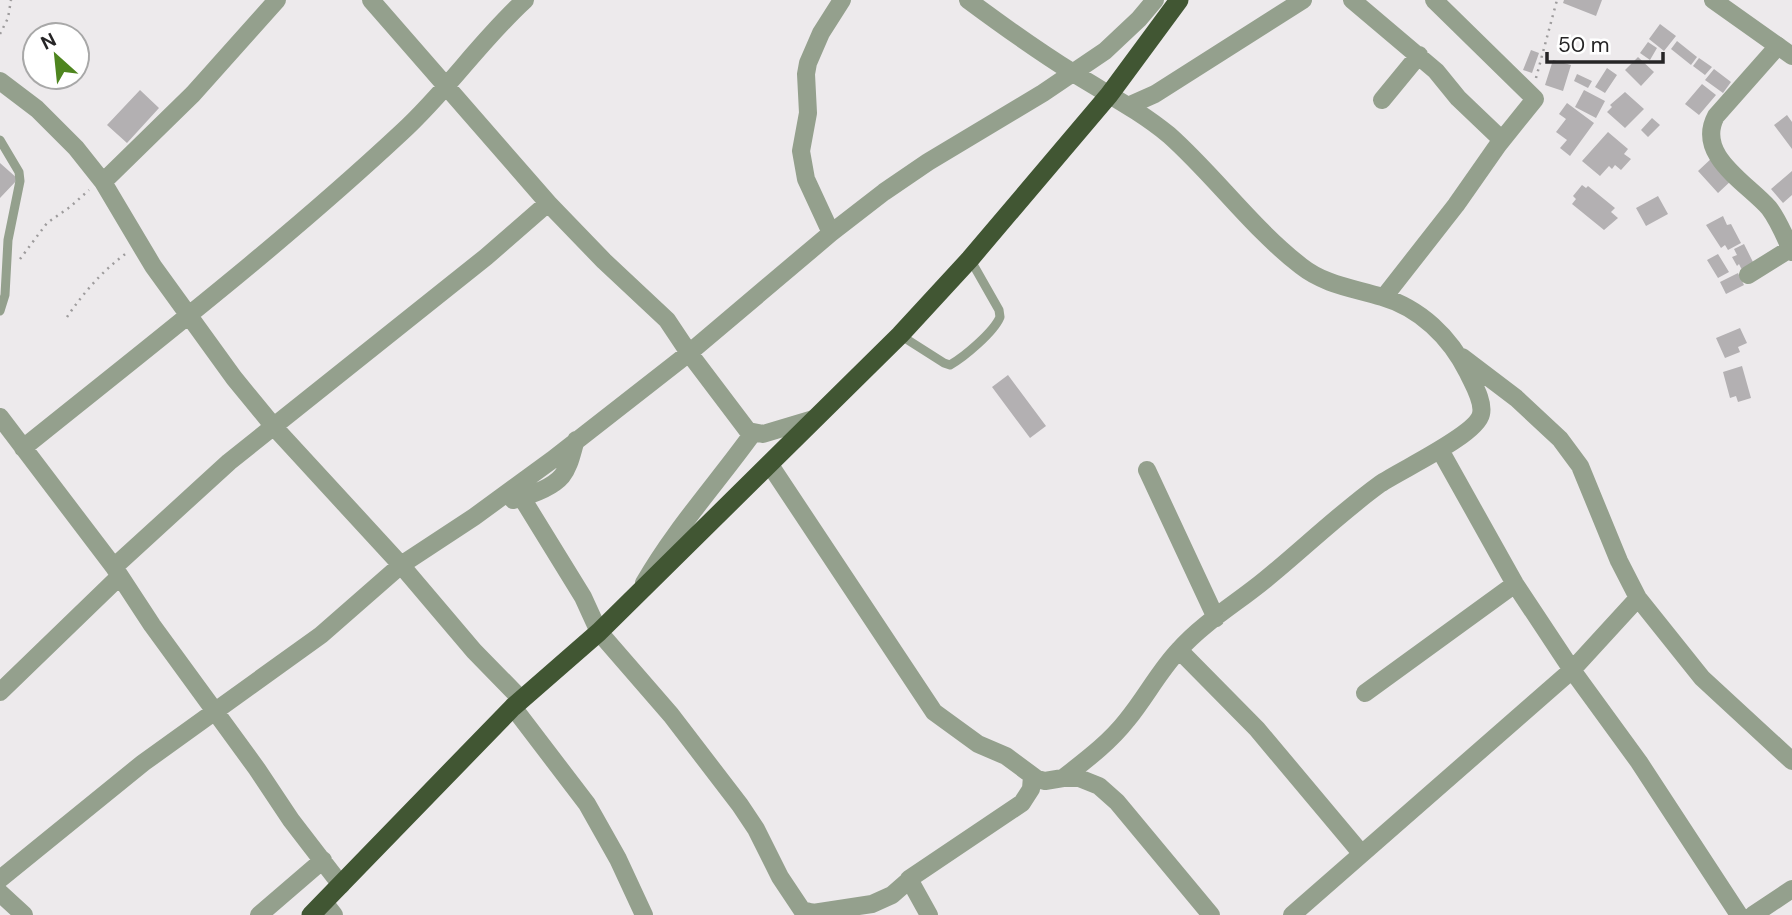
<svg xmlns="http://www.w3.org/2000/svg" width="1792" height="915" font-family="'DM Sans',sans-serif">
<rect width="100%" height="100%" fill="#edeaec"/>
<!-- building -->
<path fill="#b3b0b2" d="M1564 0H1602L1596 16 1563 3Z
M1660 24 1676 36 1664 51 1649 39Z
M1677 41 1697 57 1691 65 1671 49Z
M1648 42 1657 48 1650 60 1640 53Z
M1531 50 1539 53 1532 73 1523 70Z
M1638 57 1654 72 1641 86 1625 70Z
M1699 58 1712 67 1705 75 1693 66Z
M1553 60 1571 65 1563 91 1545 85Z
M1607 68 1617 75 1605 93 1595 87Z
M1714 69 1731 82 1723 93 1705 80Z
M1577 74 1592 81 1588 88 1574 81Z
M1702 84 1716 95 1699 115 1685 104Z
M140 90 159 108 127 143 107 125Z
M1584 90 1605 101 1596 118 1575 107Z
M1625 92 1644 109 1625 128 1607 112 1612 107 1610 105Z
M1567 103 1594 123 1570 156 1560 148 1567 140 1556 132 1566 119 1559 114Z
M1787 115 1792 122V149L1774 125Z
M1652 118 1660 125 1648 137 1641 130Z
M1608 132 1628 149 1624 154 1631 159 1621 170 1615 165 1612 169 1609 166 1600 176 1582 161Z
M1713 157 1733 179 1718 193 1698 171Z
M0 163 18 179 0 198Z
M1792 171V195L1783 203 1771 189Z
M1582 185 1586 188 1588 186 1615 208 1611 212 1618 218 1604 230 1572 204 1576 199 1573 196Z
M1658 196 1668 214 1646 226 1636 208Z
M1723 216 1727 225 1731 224 1741 243 1728 250 1725 245 1721 248 1706 225Z
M1744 244 1754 264 1742 270 1739 264 1737 266 1732 257 1737 255 1734 249Z
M1718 254 1729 272 1718 278 1707 260Z
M1738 273 1744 285 1726 294 1720 282Z
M1740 328 1747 343 1738 347 1740 352 1725 358 1716 338Z
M1742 366 1751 398 1738 402 1736 396 1730 398 1723 372Z
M1008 375 1046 426 1030 438 992 387Z"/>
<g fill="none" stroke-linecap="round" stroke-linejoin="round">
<!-- path -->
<path stroke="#9e9c9d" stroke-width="2.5" stroke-dasharray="2 5" stroke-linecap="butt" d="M0 34 8 18 11 0
M1536 78 1557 0
M20 259 47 223 70 207 89 190
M67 317C84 292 103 270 128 252"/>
<!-- service -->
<path stroke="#94a08d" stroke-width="9" d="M0 140 19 172 20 181 8 240 5 295 0 311
M900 335 944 363 950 365C964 357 994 332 1000 317L999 310 970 259"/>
<!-- minor -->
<path stroke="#94a08d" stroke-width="18" d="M371 0 548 203 604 261 667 320 689 353 748 431 763 434 813 419
M968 0C1003 26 1038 51 1075 74 1107 94 1140 111 1169 135 1215 176 1252 228 1301 266 1325 285 1353 288 1382 297 1420 308 1450 337 1468 373 1473 384 1484 401 1481 414 1477 435 1400 470 1380 484 1340 513 1304 548 1266 579 1237 603 1204 622 1179 650 1159 671 1146 697 1127 720 1109 743 1086 760 1063 778
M1352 0 1436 71 1458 98 1502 140
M1778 46 1716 116C1695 155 1747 183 1769 208 1779 221 1785 237 1792 252
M0 81 37 109 76 148 103 182 153 266 234 378 275 428 401 565 474 651 521 699
M1382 100 1419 55
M1128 106 1155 94 1303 0
M103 182 193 94 277 0
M831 233 806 179 801 151 808 113 806 74 808 63 821 33 842 0
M1748 275 1790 249
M1384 297 1456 205 1498 145 1535 99 1434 0
M1462 357 1516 398 1560 439 1580 466 1619 561 1638 598 1702 678 1792 761
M0 417 114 567 152 625 257 769 291 820 341 885
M23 448C151 345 282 244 402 132 447 91 480 41 525 0
M1440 450 1515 584 1572 670 1639 762 1739 915
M770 465 934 712 978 744 1006 756 1037 779 1045 781 1063 778H1079L1099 786 1117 802 1211 915
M1147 470 1216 618
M522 498 583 597 599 632 671 715 740 805 756 829 780 877 802 910 813 913 872 904 892 895 908 881
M513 500C528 496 552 488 562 476 570 466 572 452 576 440
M114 567 229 462 486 257 548 203
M644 583C675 529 717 483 753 433
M1179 650 1257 729 1361 853
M0 692 120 576
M1365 693 1515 584
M513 707 587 804 618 859 644 915
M0 879 143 763 321 635 401 565 474 517 552 460 689 353 831 233 884 192 928 162 1043 93 1105 51 1139 19 1155 0
M0 893 24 915
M324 902 334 915
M259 915 323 860
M929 915 909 879 1022 803 1031 789 1032 776
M1292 915 1572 670 1638 598
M1753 915 1792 889"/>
<!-- tertiary -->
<path stroke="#94a08d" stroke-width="18" d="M1713 0 1792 56"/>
<!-- trunk -->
<path stroke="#415633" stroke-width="19" d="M311 915 513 707 599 632 900 335 970 259 1109 95 1179 0"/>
</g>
<!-- north arrow -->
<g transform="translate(56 56) rotate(333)"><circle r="33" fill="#ffffff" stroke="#a8a8a8" stroke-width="2"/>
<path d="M0-5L12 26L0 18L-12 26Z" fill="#4e851f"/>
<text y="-10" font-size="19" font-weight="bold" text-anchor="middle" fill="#262526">N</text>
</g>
<!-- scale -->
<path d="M1547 52v10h116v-10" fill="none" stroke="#262526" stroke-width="3.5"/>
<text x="1558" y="52" font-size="21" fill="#262526" stroke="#ffffff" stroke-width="5" paint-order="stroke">50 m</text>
</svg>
